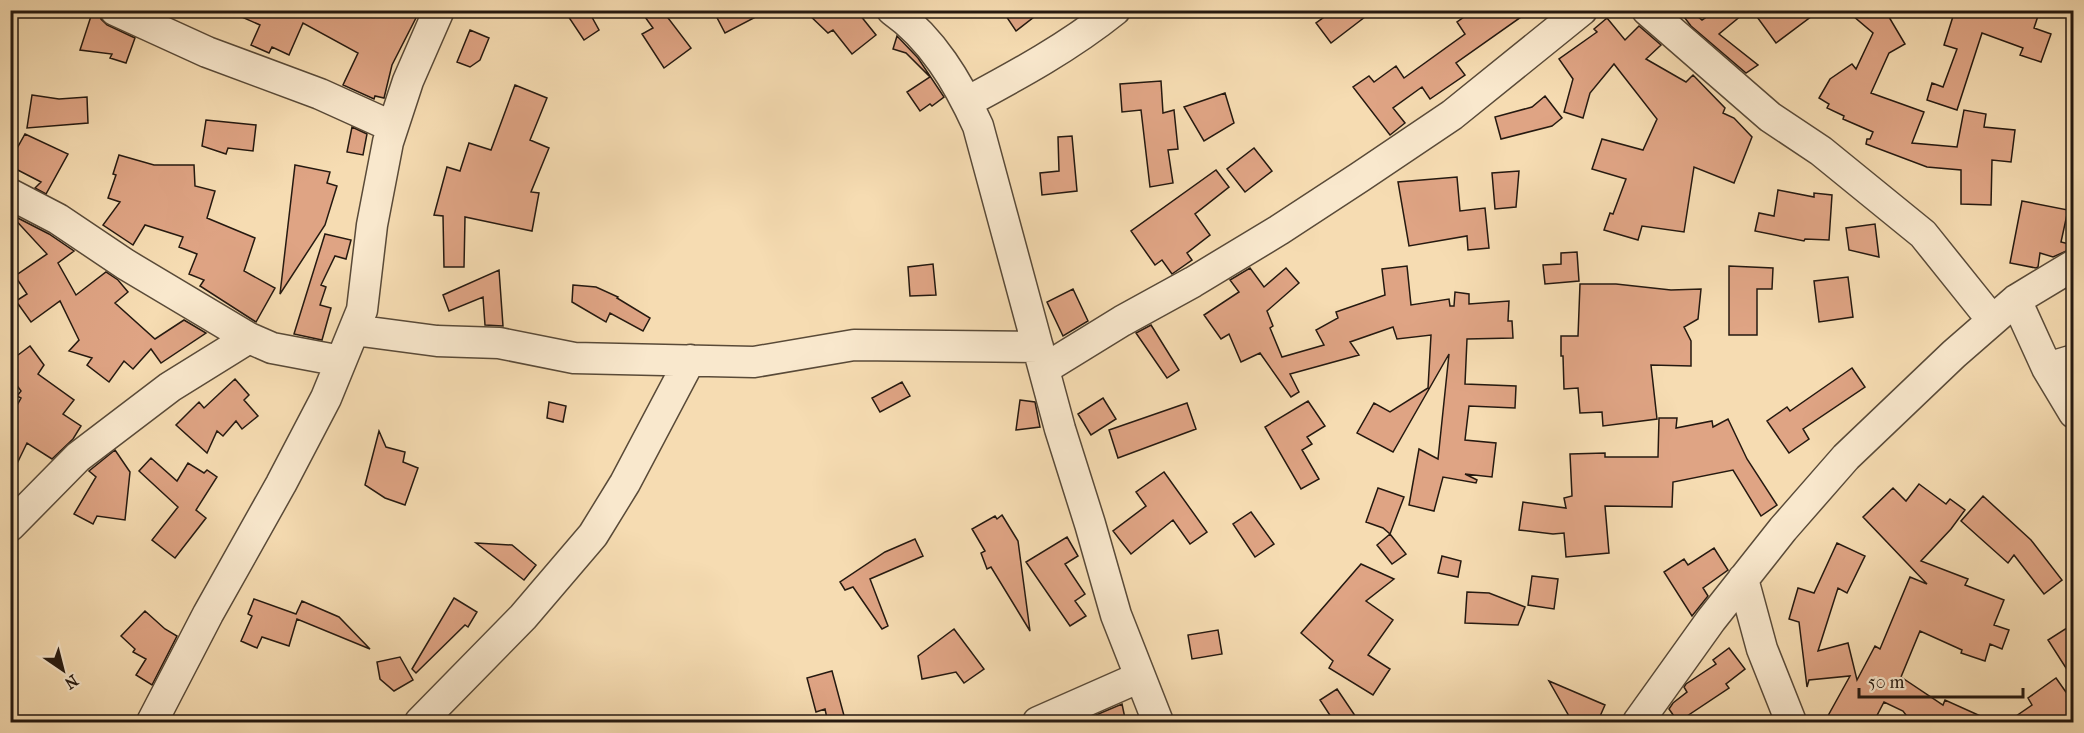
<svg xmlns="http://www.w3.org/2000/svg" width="2084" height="733" font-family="'IM FELL French Canon',serif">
<rect width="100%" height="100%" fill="#f6dcb2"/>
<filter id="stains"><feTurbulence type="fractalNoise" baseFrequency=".00333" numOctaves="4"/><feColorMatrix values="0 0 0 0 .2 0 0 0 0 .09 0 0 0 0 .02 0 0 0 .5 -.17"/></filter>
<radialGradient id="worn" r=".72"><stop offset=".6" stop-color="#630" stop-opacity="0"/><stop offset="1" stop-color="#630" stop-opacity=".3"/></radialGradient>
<!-- building -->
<path fill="#dfa484" stroke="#251910" stroke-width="1.5" d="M93 10H98L101 19 107 25 135 38 126 63 110 58 112 54 80 50Z
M226 10H420L392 65 384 98 375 96 374 99 343 85 358 53 303 23 289 55 272 47 269 53 251 45 260 25Z
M564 10H588L599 30 584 40Z
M640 10H662L691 48 664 68 642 34 653 28Z
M713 10H769L725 33Z
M804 10H856L876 35 852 54 833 30 828 33Z
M1002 10H1043L1016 31Z
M1334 10H1374L1331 43 1316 23Z
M1474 10H1531L1456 63 1465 75 1430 99 1422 87 1393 108 1405 123 1390 135 1353 87 1369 76 1374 82 1396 66 1404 78 1465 34 1457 22Z
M1683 10H1690L1702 20 1705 18 1699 10H1748L1719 34 1758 65 1746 73 1691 26 1681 13Z
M1752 10H1820L1776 43Z
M1846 10H1881L1889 17 1905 44 1889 53 1871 93 1924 112 1912 143 1957 147 1964 110 1986 114 1984 127 2015 130 2011 162 1992 160 1991 205 1961 204V170L1927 167 1866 144 1867 139H1870L1873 132 1843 119 1844 116 1827 108 1829 104 1819 98 1830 79 1852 64 1856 69 1873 33Z
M1955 10H2040L2034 28 2051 34 2041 62 2020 55 2023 48 1982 33 1957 110 1927 100 1932 83 1943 87 1957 49 1944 45Z
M1607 18 1625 40 1639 26 1661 45 1646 59 1686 82 1693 75 1725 108 1723 113 1734 118 1752 137 1734 183 1694 167 1684 232 1642 226 1638 240 1604 230 1610 213 1613 214 1626 179 1592 169 1602 139 1643 150 1657 119 1614 64 1590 93 1583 118 1564 112 1573 79 1559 59 1597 32 1594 29Z
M470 30 489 38 480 60 470 67 457 62Z
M897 36 918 58 944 97 932 106 930 104 920 111 907 92 930 77 906 53 893 49Z
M1161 81 1163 113 1174 110 1178 149 1168 150 1173 183 1150 187 1141 110 1122 112 1120 84Z
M515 85 547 98 530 140 549 148 531 192 539 193 532 231 465 217 464 267H444L443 216 434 215 447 167 460 171 469 143 491 150Z
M1225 93 1234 123 1204 141 1184 107Z
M32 95 59 99 87 97 88 123 27 128Z
M1545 96 1562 118 1552 126 1501 139 1495 117 1532 107Z
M206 120 256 125 253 151 228 148 226 154 202 146Z
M352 127 367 134 363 155 347 152Z
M25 134 68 154 46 194 35 188 41 182 10 166V161Z
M1072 136 1077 191 1042 195 1040 173 1059 171 1058 137Z
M1254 148 1272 171 1245 192 1227 169Z
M119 155 154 165H194L195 186 215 191 207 218 255 238 244 271 275 288 256 322 200 286 204 280 189 274 197 254 179 247 183 237 145 225 133 245 103 225 120 202 108 198 116 175 113 174Z
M295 165 330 172 327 183 337 186 325 225 280 294Z
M1216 170 1229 187 1195 214 1210 235 1187 253 1192 260 1172 274 1162 260 1155 265 1131 231Z
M1519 171 1516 207 1495 209 1492 173Z
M1457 177 1460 211 1485 208 1489 248 1468 250 1467 236 1409 246 1398 182Z
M1778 190 1814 197V193L1832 195 1829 240 1805 239 1804 241 1755 231 1759 213 1774 216Z
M2022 201 2068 210 2061 242 2073 245V248L2053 257 2040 253 2038 267 2036 268 2010 263Z
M10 214 49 234 74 251 58 263 76 295 106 272 118 280 128 292 115 303 155 339 184 320 206 333 161 363 151 349 133 369 124 361 109 382 87 365 92 358 69 351 79 340 60 301 31 322 16 301 27 294 15 276 47 254Z
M1875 224 1879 257 1849 250 1846 228Z
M325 234 351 240 346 259 335 256 321 285 326 287 320 305 331 308 322 340 294 334Z
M1577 252 1579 281 1545 284 1543 265 1561 264V253Z
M933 264 936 295 910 296 908 267Z
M1407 266 1411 305 1449 299 1450 306H1454L1455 292 1469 294V304L1509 301 1508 321H1512L1513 338 1467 339 1465 384 1516 386 1515 408 1469 406 1465 440 1496 443 1492 477 1465 474 1477 480 1476 483 1443 477 1434 511 1409 505 1419 449 1438 459 1449 354 1393 452 1357 433 1374 403 1390 412 1428 388 1431 335 1397 339 1393 327 1350 342 1359 355 1290 374 1299 392 1291 397 1260 353 1241 362 1229 334 1221 339 1204 315 1239 292 1230 280 1250 268 1264 287 1286 268 1299 283 1267 311 1273 326 1270 328 1282 357 1324 345 1316 330 1338 318 1336 312 1385 295 1382 269Z
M1729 266 1773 268 1772 289H1757V335H1729Z
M499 270 503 326 485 325 483 297 449 311 443 295Z
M1848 277 1853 317 1819 322 1814 281Z
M1580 284H1616L1671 290 1701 289 1698 319 1684 327 1691 341V366L1651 365 1657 419 1603 426 1602 412 1580 413 1578 388 1564 389 1563 356H1561V336H1578Z
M573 285 596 287 618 297 617 298 650 318 643 331 610 313 606 322 572 302Z
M1073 289 1088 321 1063 336 1047 302Z
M1151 325 1179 370 1167 378 1136 333Z
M30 346 44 365 38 374 74 400 63 414 81 426 73 439 52 459 27 443 10 478V418L21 398 17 396 21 391 10 376V361Z
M1852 368 1865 387 1803 429 1809 439 1789 453 1767 421 1787 407 1790 411Z
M235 379 249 395 244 400 258 416 242 429 236 421 223 436 217 431 207 453 176 425 199 402 204 408Z
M902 382 910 396 880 412 872 398Z
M1103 398 1116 419 1091 435 1078 414Z
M1020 400 1035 402 1040 427 1016 430Z
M1308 401 1325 426 1307 437 1312 444 1302 450 1319 479 1301 489 1265 427Z
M549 402 566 406 563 422 547 418Z
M1187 403 1196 429 1118 458 1109 430Z
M1659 418H1677L1676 428 1712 421 1713 427 1728 419 1747 459 1777 505 1761 516 1733 470 1673 482 1672 507 1605 506 1609 553 1566 557 1564 533 1553 534 1519 530 1523 502 1566 508 1564 498 1572 496 1570 454 1605 453V457H1658Z
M379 431 386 447 405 452 403 462 418 468 405 505 385 498 365 485Z
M115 450 130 472 125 520 97 516 93 524 74 514 96 477 89 471Z
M151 458 177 481 188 463 204 473 207 470 217 477 196 510 206 518 175 558 152 540 178 507 139 471Z
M1164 472 1207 532 1190 544 1173 520 1131 554 1113 531 1146 506 1136 492Z
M1919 484 1946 504 1950 499 1965 510 1951 529 1921 561 1968 579 1965 585 2004 600 1994 625 2009 630 2002 649 1990 644 1985 661 1961 653 1962 650 1920 631 1901 677 1943 705 1945 700 1996 723H1912L1903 711 1884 702 1873 723H1824L1850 676 1809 680 1807 687 1799 622 1789 619 1798 588 1814 593 1837 543 1865 556 1847 593 1838 588 1818 651 1848 643 1857 680 1875 646 1880 649 1910 577 1927 584 1863 517 1893 488 1906 501Z
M1378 488 1404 497 1390 534 1406 554 1392 564 1377 545 1390 534 1383 528 1366 522Z
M1983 496 2031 540 2062 580 2044 594 2014 555 2008 563 1961 521Z
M1251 512 1274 544 1255 557 1233 524Z
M1002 515 1018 541 1030 631 991 567 987 569 981 553 985 551 972 529 995 516 997 519Z
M1067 537 1078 556 1065 564 1085 594 1075 601 1086 616 1070 626 1026 562Z
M915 539 923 556 870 579 888 626 882 629 853 587 845 590 840 582 885 552Z
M476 543 512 545 536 565 524 580Z
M1714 548 1728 570 1703 588 1708 596 1692 616 1664 572 1684 559 1688 565Z
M1442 556 1461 561 1458 577 1438 573Z
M1361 564 1394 579 1366 601 1393 620 1368 655 1390 669 1373 695 1329 668 1333 661 1301 633Z
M1532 576 1558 579 1554 609 1528 605Z
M1467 592 1489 593 1525 607 1518 625 1465 623Z
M454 598 477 612 468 627 465 625 416 673 412 669Z
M254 599 296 614 302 601 339 617 370 649 297 619 289 646 262 637 257 648 241 641 252 616 248 614Z
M145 611 165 629 177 636 152 685 136 675 146 659 133 652 135 649 121 636Z
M2073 624V679L2048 640Z
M954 629 984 669 964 683 956 672 922 679 918 656Z
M1218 630 1222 654 1192 659 1188 635Z
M1729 648 1745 669 1726 684 1729 688 1678 722 1669 709 1673 703 1687 692 1684 687 1686 684 1716 664 1713 660Z
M400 657 413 680 394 691 380 679 377 662Z
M832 671 846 723H828L825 709 816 712 807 678Z
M2056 678 2073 702V723H2006L2032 705 2028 698Z
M1549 681 1605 705 1597 723H1573Z
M1337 689 1360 723H1335L1320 700Z
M1122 704 1126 723H1097L1096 715Z"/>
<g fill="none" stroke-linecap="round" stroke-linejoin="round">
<defs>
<path id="minor" d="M115 10 207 52 320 94 393 127
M892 10C932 38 958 82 978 126L1060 429 1090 524 1116 615 1158 722
M1647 10 1770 117 1821 151 1923 234 1992 320
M967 102C1019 74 1069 47 1115 10
M10 194 58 219 125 264 249 338 272 348 341 361
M2016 300 2047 368 2074 413
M354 330 437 341 499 343 574 358 754 362 854 345 1038 347
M2047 368 2074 360
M1044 369 1122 321 1193 282 1279 230 1360 177 1452 115 1582 10
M10 526 78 457 170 387 249 338
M1743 579 1762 649 1791 722
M152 722 208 614 281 484 326 398 362 310 372 225 388 142 408 81 439 10
M420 722 523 617 593 535 625 483 690 360
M1038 722 1140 677
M1638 722 1711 620 1783 529 1846 457 1954 354 2016 300 2074 265"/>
</defs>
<!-- minor casing -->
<use href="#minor" stroke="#594a38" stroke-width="33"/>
<!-- minor -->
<use href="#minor" stroke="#f9e8cd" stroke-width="30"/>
</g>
<!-- margin -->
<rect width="2084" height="733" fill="none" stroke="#f6dcb2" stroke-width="36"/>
<rect x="12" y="12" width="2060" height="709" fill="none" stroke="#251910" stroke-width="3"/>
<rect x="18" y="18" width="2048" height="697" fill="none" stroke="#251910" stroke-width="1.5"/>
<!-- north arrow -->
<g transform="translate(63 670) rotate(145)" stroke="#f9e8cd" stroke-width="4.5" paint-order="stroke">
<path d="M0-4.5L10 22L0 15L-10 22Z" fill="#251910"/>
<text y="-9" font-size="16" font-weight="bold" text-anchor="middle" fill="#251910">N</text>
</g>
<!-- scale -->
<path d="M1859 688v9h164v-9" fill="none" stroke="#251910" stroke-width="3"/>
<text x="1868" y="688" font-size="18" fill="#251910" stroke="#f9e8cd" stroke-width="4.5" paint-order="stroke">50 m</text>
<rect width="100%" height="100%" filter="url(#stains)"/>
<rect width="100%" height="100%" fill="url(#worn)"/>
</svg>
